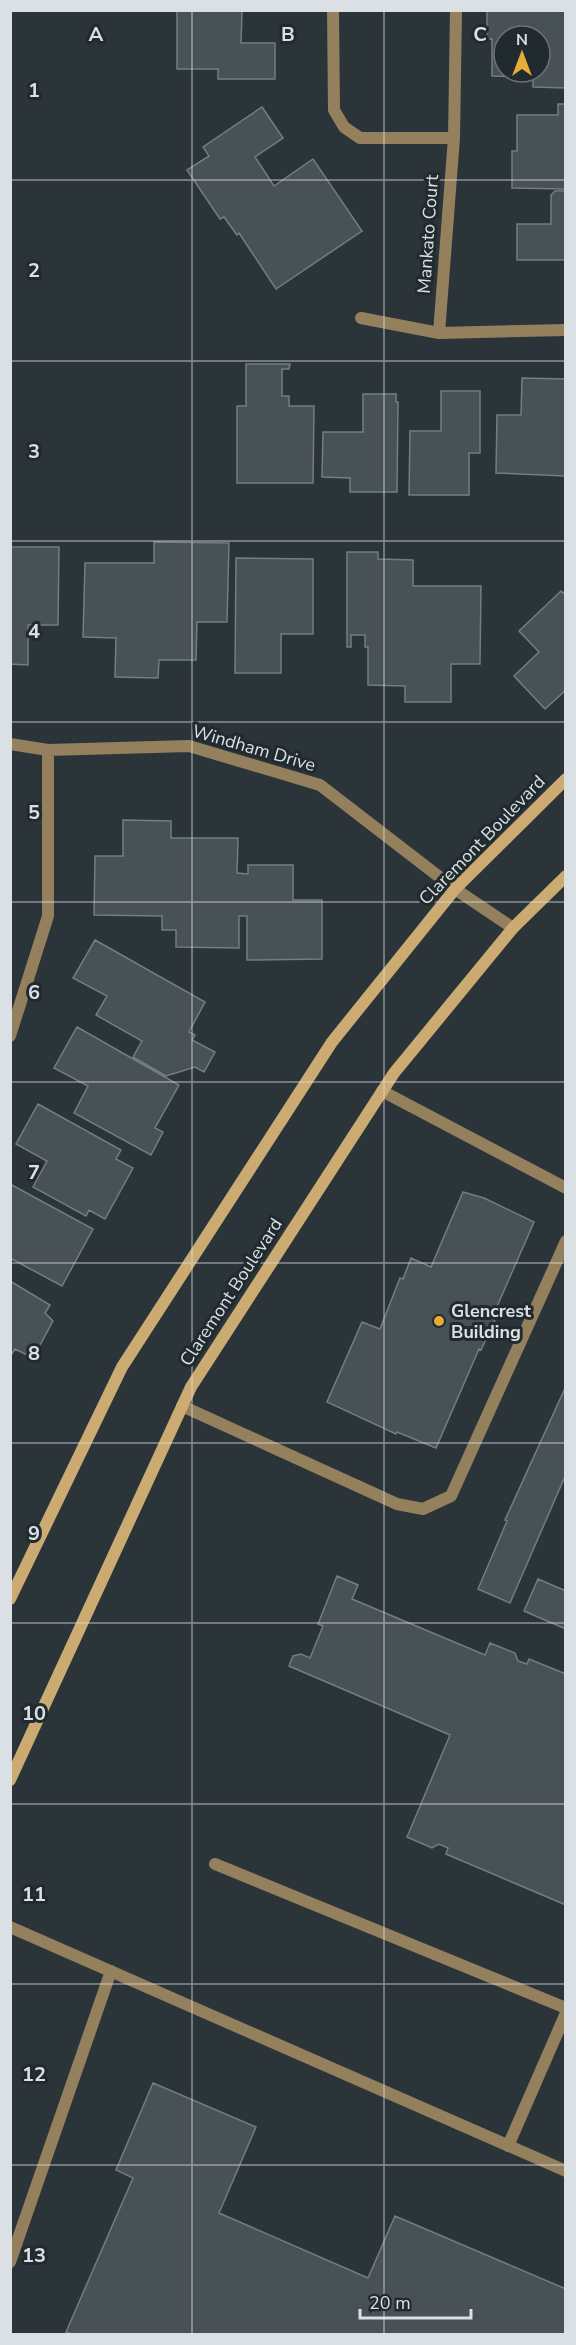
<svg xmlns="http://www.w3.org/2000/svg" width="576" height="2345" font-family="'Nunito Sans',sans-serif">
<rect width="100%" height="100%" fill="#2b3439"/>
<!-- building -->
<path fill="#475156" stroke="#737d83" stroke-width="1.5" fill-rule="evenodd" d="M487 10H566V88L533 87V77L492 76V39H487ZM504 36H540V72H504Z
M177 11H242L241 43H275V79H218V69H177Z
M558 104H566V260H517V224H551V195L555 191H564V189L512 188V151H517V115H558Z
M262 107 283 138 255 157 274 186 313 159 362 231 276 289 239 233 237 235 224 217 220 219 187 170 209 156 203 147Z
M246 364H290L289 369H282V396H289V406H314L313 483H237V406H246Z
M522 378 566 379 565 476 496 473 497 415H521Z
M441 391H480V453H469V495H409L410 431H441Z
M363 394H396V402H398L397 492H350V478L322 477 323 432H363Z
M154 542 229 543 227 622H197L196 660H159L158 678 115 677 116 638 83 637 85 563H154Z
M10 547H59L58 625H28V665L10 664Z
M347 552H378V559L413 560V586H481L480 664H451V702H405V686L368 685V647H365V635H351V647H347Z
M236 558 313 559V634H281V673H235Z
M566 590V690L545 709 514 676 539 652 519 631 561 591 563 593Z
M123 820 171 821V838H238L237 873 248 874V865H293V900H322V959L247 960V916H239V948L176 947V930H162V916L94 915 95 856H123Z
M95 940 205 1002 189 1032 195 1035 192 1040 215 1052 204 1072 195 1067 166 1076 133 1057 142 1041 96 1015 107 996 73 978Z
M77 1027 179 1085 155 1128 163 1132 151 1155 74 1113 88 1086 54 1068Z
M38 1104 121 1150 116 1159 133 1168 105 1219 89 1210 86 1216 33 1187 47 1161 16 1144Z
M10 1184 93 1229 62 1286 10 1258Z
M463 1192 484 1198 534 1222 492 1318 495 1320 481 1350 479 1349 436 1448 397 1432 396 1434 327 1402 362 1322 380 1329 400 1278 403 1279 411 1258 431 1267Z
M10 1281 50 1305 45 1313 53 1321 33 1358 15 1349 10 1357Z
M566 1386V1474L510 1603 478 1589 507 1521 505 1520Z
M337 1576 358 1585 352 1599 485 1655 490 1643 515 1653 518 1661 527 1664 529 1659 566 1674V1905L446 1854 448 1848 439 1844 432 1848 407 1837 450 1735 289 1666 293 1656 301 1654 310 1658 323 1626 318 1624Z
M538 1579 566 1591V1629L524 1611Z
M153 2083 256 2127 219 2213 368 2278 395 2216 566 2289V2334H72L66 2332 133 2178 116 2170Z"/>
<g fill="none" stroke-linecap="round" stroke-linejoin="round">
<!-- service -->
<path stroke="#94805d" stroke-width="12" d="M382 1091 566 1188
M182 1406 397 1504 423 1509 451 1496 566 1241
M215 1864 566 2008
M10 1927 566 2171
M508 2146 566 2013
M10 2262 111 1971"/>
<!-- minor -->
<path stroke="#94805d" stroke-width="12" d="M333 10 334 110 344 127 360 138H454
M361 318 439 333 566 330
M439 333 454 138 456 10
M10 744 48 750 189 746 320 785 455 889 513 928
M10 1036 48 916V750"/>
<!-- secondary -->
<path stroke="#ccab72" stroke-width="12" d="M10 1599 122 1367 332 1042 455 889 566 779
M10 1780 191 1387 394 1073 513 928 566 876"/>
</g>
<!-- grid -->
<path fill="none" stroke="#dae0e3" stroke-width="1.5" stroke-opacity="0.55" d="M192 10V2334M384 10V2334M10 180H566M10 361H566M10 541H566M10 722H566M10 902H566M10 1082H566M10 1263H566M10 1443H566M10 1623H566M10 1804H566M10 1984H566M10 2165H566"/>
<!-- markers -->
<circle fill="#e6ac36" stroke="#212a2f" stroke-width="2" cx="439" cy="1321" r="6"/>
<g text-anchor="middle" stroke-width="6" stroke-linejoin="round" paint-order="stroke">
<!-- street labels -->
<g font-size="18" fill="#dae0e3" stroke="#212a2f">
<text transform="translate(428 234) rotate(-86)" y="6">Mankato Court</text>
<text transform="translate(254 748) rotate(16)" y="6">Windham Drive</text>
<text transform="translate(482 840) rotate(-46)" y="6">Claremont Boulevard</text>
<text transform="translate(231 1292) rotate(-57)" y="6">Claremont Boulevard</text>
</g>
<!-- poi labels -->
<g font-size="18" font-weight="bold" fill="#dae0e3" stroke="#212a2f" text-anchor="start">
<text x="451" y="1317">Glencrest<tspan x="451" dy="21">Building</tspan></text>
</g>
</g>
<g font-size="20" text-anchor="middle" font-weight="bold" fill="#dae0e3" stroke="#212a2f" stroke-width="6" stroke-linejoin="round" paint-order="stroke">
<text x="96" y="41">A</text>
<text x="288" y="41">B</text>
<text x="480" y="41">C</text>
<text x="34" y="97">1</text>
<text x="34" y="277">2</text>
<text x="34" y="458">3</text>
<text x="34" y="638">4</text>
<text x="34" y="819">5</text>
<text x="34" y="999">6</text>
<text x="34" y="1179">7</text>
<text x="34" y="1360">8</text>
<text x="34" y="1540">9</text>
<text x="34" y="1720">10</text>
<text x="34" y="1901">11</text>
<text x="34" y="2081">12</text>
<text x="34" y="2262">13</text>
</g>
<!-- border -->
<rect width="576" height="2345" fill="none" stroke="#dae0e3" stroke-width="24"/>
<!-- north arrow -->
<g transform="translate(522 54)"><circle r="28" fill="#212a2f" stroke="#6b7377" stroke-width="1.5"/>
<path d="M0-4.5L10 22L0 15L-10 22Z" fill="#e6ac36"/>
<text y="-9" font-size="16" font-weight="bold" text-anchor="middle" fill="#dae0e3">N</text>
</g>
<!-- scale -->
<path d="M360 2309v9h111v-9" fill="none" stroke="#dae0e3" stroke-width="3"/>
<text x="369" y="2309" font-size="18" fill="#dae0e3" stroke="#212a2f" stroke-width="4.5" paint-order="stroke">20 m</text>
</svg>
